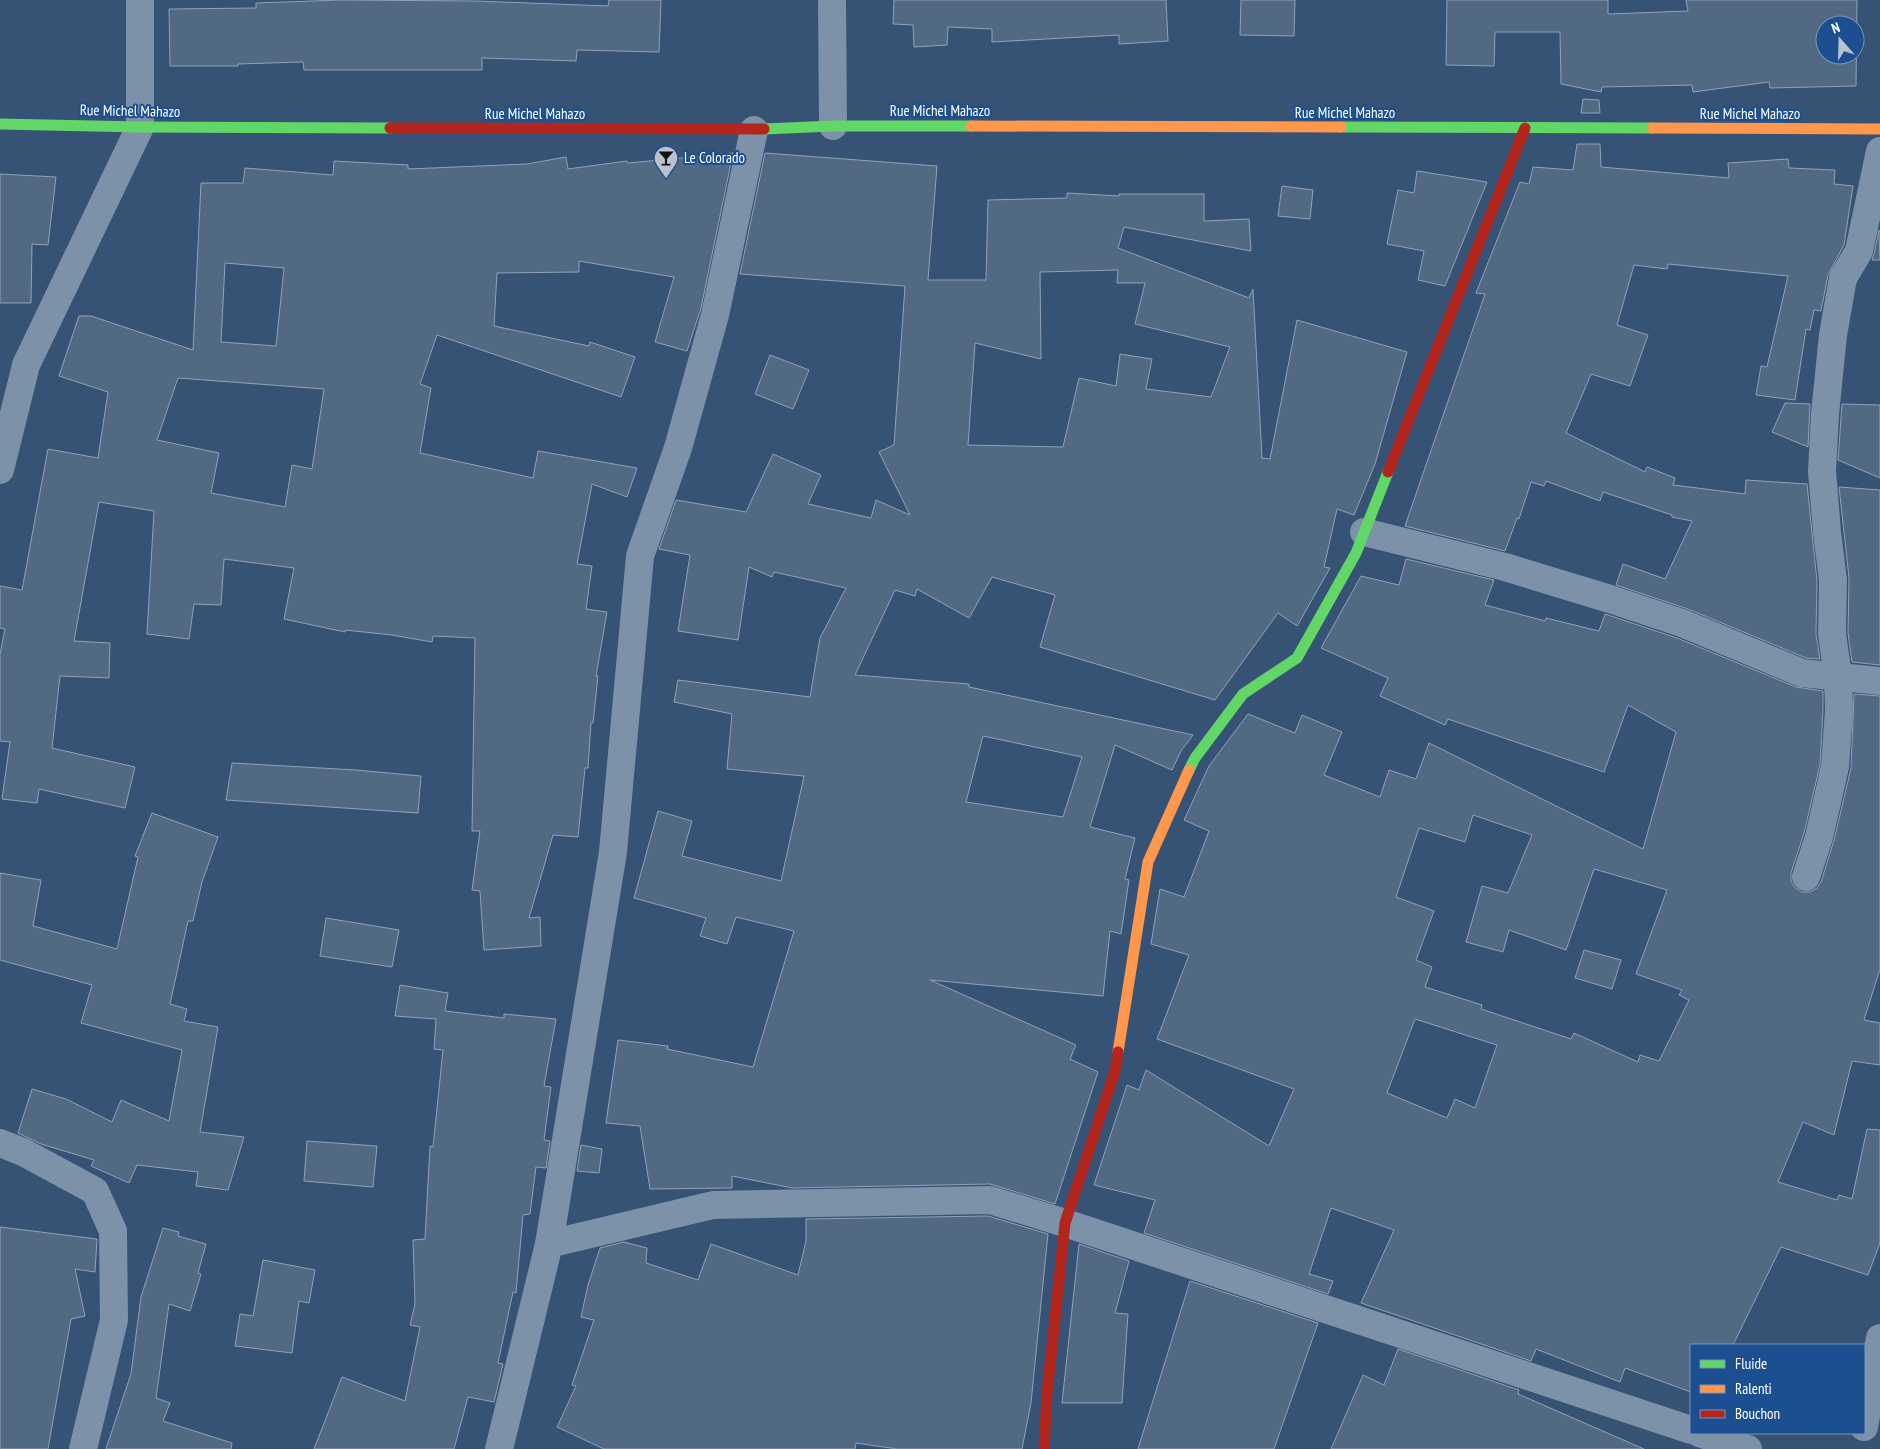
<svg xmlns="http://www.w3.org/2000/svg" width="1880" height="1449" font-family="'PT Sans Narrow',sans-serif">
<rect width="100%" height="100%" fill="#365274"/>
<!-- building -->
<path fill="#526984" stroke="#92a2b6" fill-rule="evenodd" d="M341 0 475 1 608 6 609 0H661L659 52 577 50 576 61 482 58V70H304L303 62 238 64V66H170L169 9 256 8V3Z
M894 0H1166L1168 41 1119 44V35L992 42V29L948 27 947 45 914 47 913 25 893 24Z
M1241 0H1295L1294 36 1240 35Z
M1447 0H1608V14L1688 11 1686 0H1857L1856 86 1770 88 1769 82 1693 92 1692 85 1602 87 1601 92 1561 84 1560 32H1495L1494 66 1446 65ZM1825 25H1855V55H1825Z
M1583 99 1599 100 1600 113H1581Z
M1577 144H1600L1601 167 1729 178 1728 163 1788 159 1789 168 1835 170 1834 184 1853 186 1844 245 1828 275 1821 311 1814 310 1810 330 1806 329 1795 400 1756 395 1761 366 1767 367 1788 276 1668 264 1667 269 1634 265 1617 325 1648 335 1630 386 1591 374 1566 433 1645 472 1647 467 1675 478 1673 485 1745 494 1746 480 1807 484 1817 581 1816 634 1820 659 1806 658 1688 609 1616 585 1623 564 1665 579 1692 521 1672 517V515L1603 492 1600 501 1546 481 1544 486 1531 482 1519 519 1517 518 1505 551 1405 526 1485 294 1476 293 1520 182 1529 184 1533 167 1573 170Z
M733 153 701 308 687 351 655 342 674 277 579 261V272L497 273 494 326 589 346 590 342 635 357 621 397 437 335 420 384 431 388 420 453 533 478 538 451 637 468 627 497 592 484 577 564 592 566 586 609 607 612 596 676H598L593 723H591L588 768H585L578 837 553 835 529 918 540 917 541 946 484 950 480 891 472 890 480 831H472L475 638 433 636 432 642 392 635 345 630V632L284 619 294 568 224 559 221 605 194 604 189 639 147 634 154 511 99 502 74 641 110 643 109 678 60 676 52 748 135 767 125 808 39 789 37 803 2 799 10 742 0 741V654L5 629 0 628V586L22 590 48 449 98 458 108 392 59 376 79 316H91L193 350 201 183H243L245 168 333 175 334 161 408 165V169L527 164 566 157 568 169 627 161 628 163ZM225 263 284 268 276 346 221 342ZM178 378 324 389 312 469 292 465 285 507 211 493 219 453 157 440Z
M765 153 937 166 928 280H986L988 200 1067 198V193L1119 196V194H1204V221L1249 219 1251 251 1124 227 1118 248 1249 298 1253 289 1262 458 1270 459 1297 320 1407 352 1375 464 1354 515 1337 509 1324 567 1330 568 1297 626 1278 613 1215 700 1040 647 1055 595 992 577 969 618 917 589 915 596 895 590 855 675 969 684V687L1193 735 1181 751 1172 770 1115 745 1090 827 1135 838 1125 879 1129 880 1121 934 1110 931 1103 996 930 980 1076 1045 1070 1059 1098 1072 1055 1204 990 1184 792 1188 732 1176V1188L650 1189 640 1126 606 1123 618 1040 668 1046 667 1049 753 1067 794 931 736 917 727 944 700 936 706 918 634 898 658 811 692 821 682 856 781 881 804 776 727 769 732 714 674 702 678 680 810 697 820 638 846 588 774 572 772 577 749 567 738 640 678 631 690 555 659 549 676 500 746 512 773 454 821 475 808 504 871 518 876 500 910 515 879 452 894 445 905 286 740 274ZM1118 270 1117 283H1145L1135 324 1230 347 1211 397 1146 389 1152 359 1120 354 1116 386 1079 378 1063 447 968 445 975 343 1041 359 1040 272ZM983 736 1082 757 1063 817 966 802Z
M1417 171 1487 182 1445 286 1418 280 1424 251 1387 244 1398 190 1414 193Z
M0 174 56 177 48 245 32 244 31 303H0Z
M1282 186 1313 190 1310 219 1278 216Z
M1879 230 1880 260H1872L1874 254Z
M770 355 809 370 793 409 755 394Z
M1785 403 1810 404 1808 447 1772 432Z
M1842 404 1880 405V478L1838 460Z
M1839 487 1880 490V665L1852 662 1848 633 1849 578Z
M1406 559 1494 580 1485 605 1545 621 1546 618 1599 631 1605 614 1677 638 1796 687 1823 691V710L1820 765 1804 833 1791 873V881L1794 887 1802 892H1810L1817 888 1821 882 1834 840 1851 768 1854 694 1880 696V969L1864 1020 1880 1023V1065L1852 1061 1834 1135 1803 1122 1778 1182 1837 1200 1839 1195 1852 1199 1867 1129 1880 1130V1243L1868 1275 1781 1247 1733 1345H1691V1392L1625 1368 1620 1382 1536 1349 1531 1361 1361 1303 1394 1230 1331 1208 1309 1274 1333 1281 1328 1294 1144 1233 1155 1200 1094 1185 1127 1085 1139 1090 1146 1070 1269 1146 1294 1089 1157 1039 1189 955 1151 944 1160 889 1184 897 1209 831 1184 820 1209 766 1248 714 1295 733 1302 715 1342 732 1324 775 1380 797 1389 770 1416 779 1429 743 1643 849 1676 732 1628 705 1604 772 1448 719 1445 725 1380 696 1388 678 1321 648 1361 576 1399 585ZM1473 815 1532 835 1508 893 1482 886 1466 942 1503 952 1509 930 1566 950 1594 869 1667 890 1636 974 1682 990 1679 995 1689 1000 1659 1061 1640 1055 1638 1062 1574 1033 1571 1039 1481 1009 1482 1005 1425 987 1432 967 1416 960 1434 911 1396 897 1419 828 1465 842ZM1415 1019 1497 1045 1475 1108 1455 1099 1447 1118 1387 1093Z
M232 763 356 770 421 776 418 813 226 800Z
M152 813 218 837 202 882 193 921H188L170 1004 187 1009 184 1021 218 1027 200 1132 244 1137 228 1190 196 1186 198 1172 137 1165 129 1183 91 1166 94 1160 41 1144 18 1133 32 1089 66 1099 112 1122 121 1100 169 1121 182 1050 81 1023 92 985 0 960V873L41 880 33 926 117 949 138 857 135 856Z
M326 918 399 930 392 967 320 956Z
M1584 950 1621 960 1612 989 1575 978Z
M400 985 448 993 445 1011 504 1018V1014L556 1019 544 1086 551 1087 544 1140 550 1141 546 1168 536 1167 530 1214 523 1215 516 1293 513 1292 498 1363 503 1364 494 1402 468 1397 454 1449H314L342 1377 405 1401 420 1327 410 1325 415 1304 413 1240 425 1239 430 1146 433 1147 443 1050 434 1049 436 1019 395 1016Z
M307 1141 377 1146 373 1187 304 1181Z
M581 1145 602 1149 599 1173 577 1171Z
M988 1216 1048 1234 1031 1403 1022 1449H897L856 1443 855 1449H604L557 1427 576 1386 572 1385 594 1320 581 1317 588 1285 600 1248 624 1242 647 1248 646 1263 698 1280 711 1244 798 1275 806 1241V1219Z
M0 1227 97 1239 95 1272 75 1269 85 1316 71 1319 48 1449H0Z
M163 1228 179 1232 178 1236 206 1244 198 1273 201 1274 190 1311 169 1304 156 1398 170 1403 163 1421 232 1443 231 1449H106L131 1374 141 1297Z
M1079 1244 1129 1261 1115 1313 1128 1314 1122 1403H1062Z
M263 1260 315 1270 309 1303 299 1301 292 1353 235 1346 240 1314 253 1316Z
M1190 1281 1318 1323 1274 1449H1138Z
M1398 1349 1519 1390 1518 1394 1644 1449H1331L1363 1375 1384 1385Z"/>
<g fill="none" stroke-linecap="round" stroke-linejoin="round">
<!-- street -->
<path stroke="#7d92a8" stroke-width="28" d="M832 0 833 126
M0 470 26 365 140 127V0
M1364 532 1505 567 1610 599 1682 623 1802 673 1880 681
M1806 877 1819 837 1835 767 1839 710 1838 676 1832 634 1833 580 1827 532 1822 471 1825 414 1833 335 1843 278 1859 251 1880 151
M0 1143 23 1152 95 1191 113 1231 114 1320 83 1449
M549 1244 713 1205 990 1200 1065 1223 1691 1430
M1864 1427 1880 1338
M1699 1433 1748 1449
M499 1449 549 1244 613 852 640 556 678 448 715 315 754 130"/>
<!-- fast -->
<path stroke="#63d668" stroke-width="11" d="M0 124 140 127 390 128
M1341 127 1652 128
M764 129 833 126H971
M1189 770 1195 758 1243 694 1297 658 1356 553 1388 472"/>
<!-- slow -->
<path stroke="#ff974d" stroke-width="11" d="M971 126 1341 127
M1652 128 1880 129
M1118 1052 1148 862 1189 770"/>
<!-- jam -->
<path stroke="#b3261e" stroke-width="11" d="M390 128 764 129
M1388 472 1525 128
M1044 1449 1047 1394 1065 1223 1115 1071 1118 1052"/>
</g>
<!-- icons -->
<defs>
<symbol id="bar-pin" viewBox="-11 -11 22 30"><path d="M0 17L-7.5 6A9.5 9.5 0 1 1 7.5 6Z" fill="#b9c2ce" stroke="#1b4f8f"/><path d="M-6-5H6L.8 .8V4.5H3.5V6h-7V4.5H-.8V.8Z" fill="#111"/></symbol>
</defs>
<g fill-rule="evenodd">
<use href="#bar-pin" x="652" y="144" width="28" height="38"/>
</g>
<g text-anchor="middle" stroke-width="4" stroke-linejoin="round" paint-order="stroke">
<!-- street labels -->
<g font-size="15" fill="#fff" stroke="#1b4f8f">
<text transform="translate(130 111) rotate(1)" y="5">Rue Michel Mahazo</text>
<text x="940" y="116">Rue Michel Mahazo</text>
<text x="1345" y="118">Rue Michel Mahazo</text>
<text x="535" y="119">Rue Michel Mahazo</text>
<text x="1750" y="119">Rue Michel Mahazo</text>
</g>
<!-- poi labels -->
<g font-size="15" fill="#fff" stroke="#1b4f8f" text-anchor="start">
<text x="684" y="163">Le Colorado</text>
</g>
</g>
<!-- legend -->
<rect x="1690" y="1344" width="175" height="90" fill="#1b4f8f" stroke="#7695bc"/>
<rect x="1700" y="1360" width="25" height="8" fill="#63d668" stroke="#7695bc"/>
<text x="1735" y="1369" font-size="15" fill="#ffffff">Fluide</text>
<rect x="1700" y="1385" width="25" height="8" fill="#ff974d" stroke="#7695bc"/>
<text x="1735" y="1394" font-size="15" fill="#ffffff">Ralenti</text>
<rect x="1700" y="1410" width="25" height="8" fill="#b3261e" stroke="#7695bc"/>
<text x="1735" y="1419" font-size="15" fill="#ffffff">Bouchon</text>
<!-- north arrow -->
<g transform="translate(1840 40) rotate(340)"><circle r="24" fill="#1b4f8f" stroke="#7695bc"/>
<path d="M0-4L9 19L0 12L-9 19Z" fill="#b9c2ce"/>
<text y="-8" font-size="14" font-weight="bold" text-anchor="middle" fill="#ffffff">N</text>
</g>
</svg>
